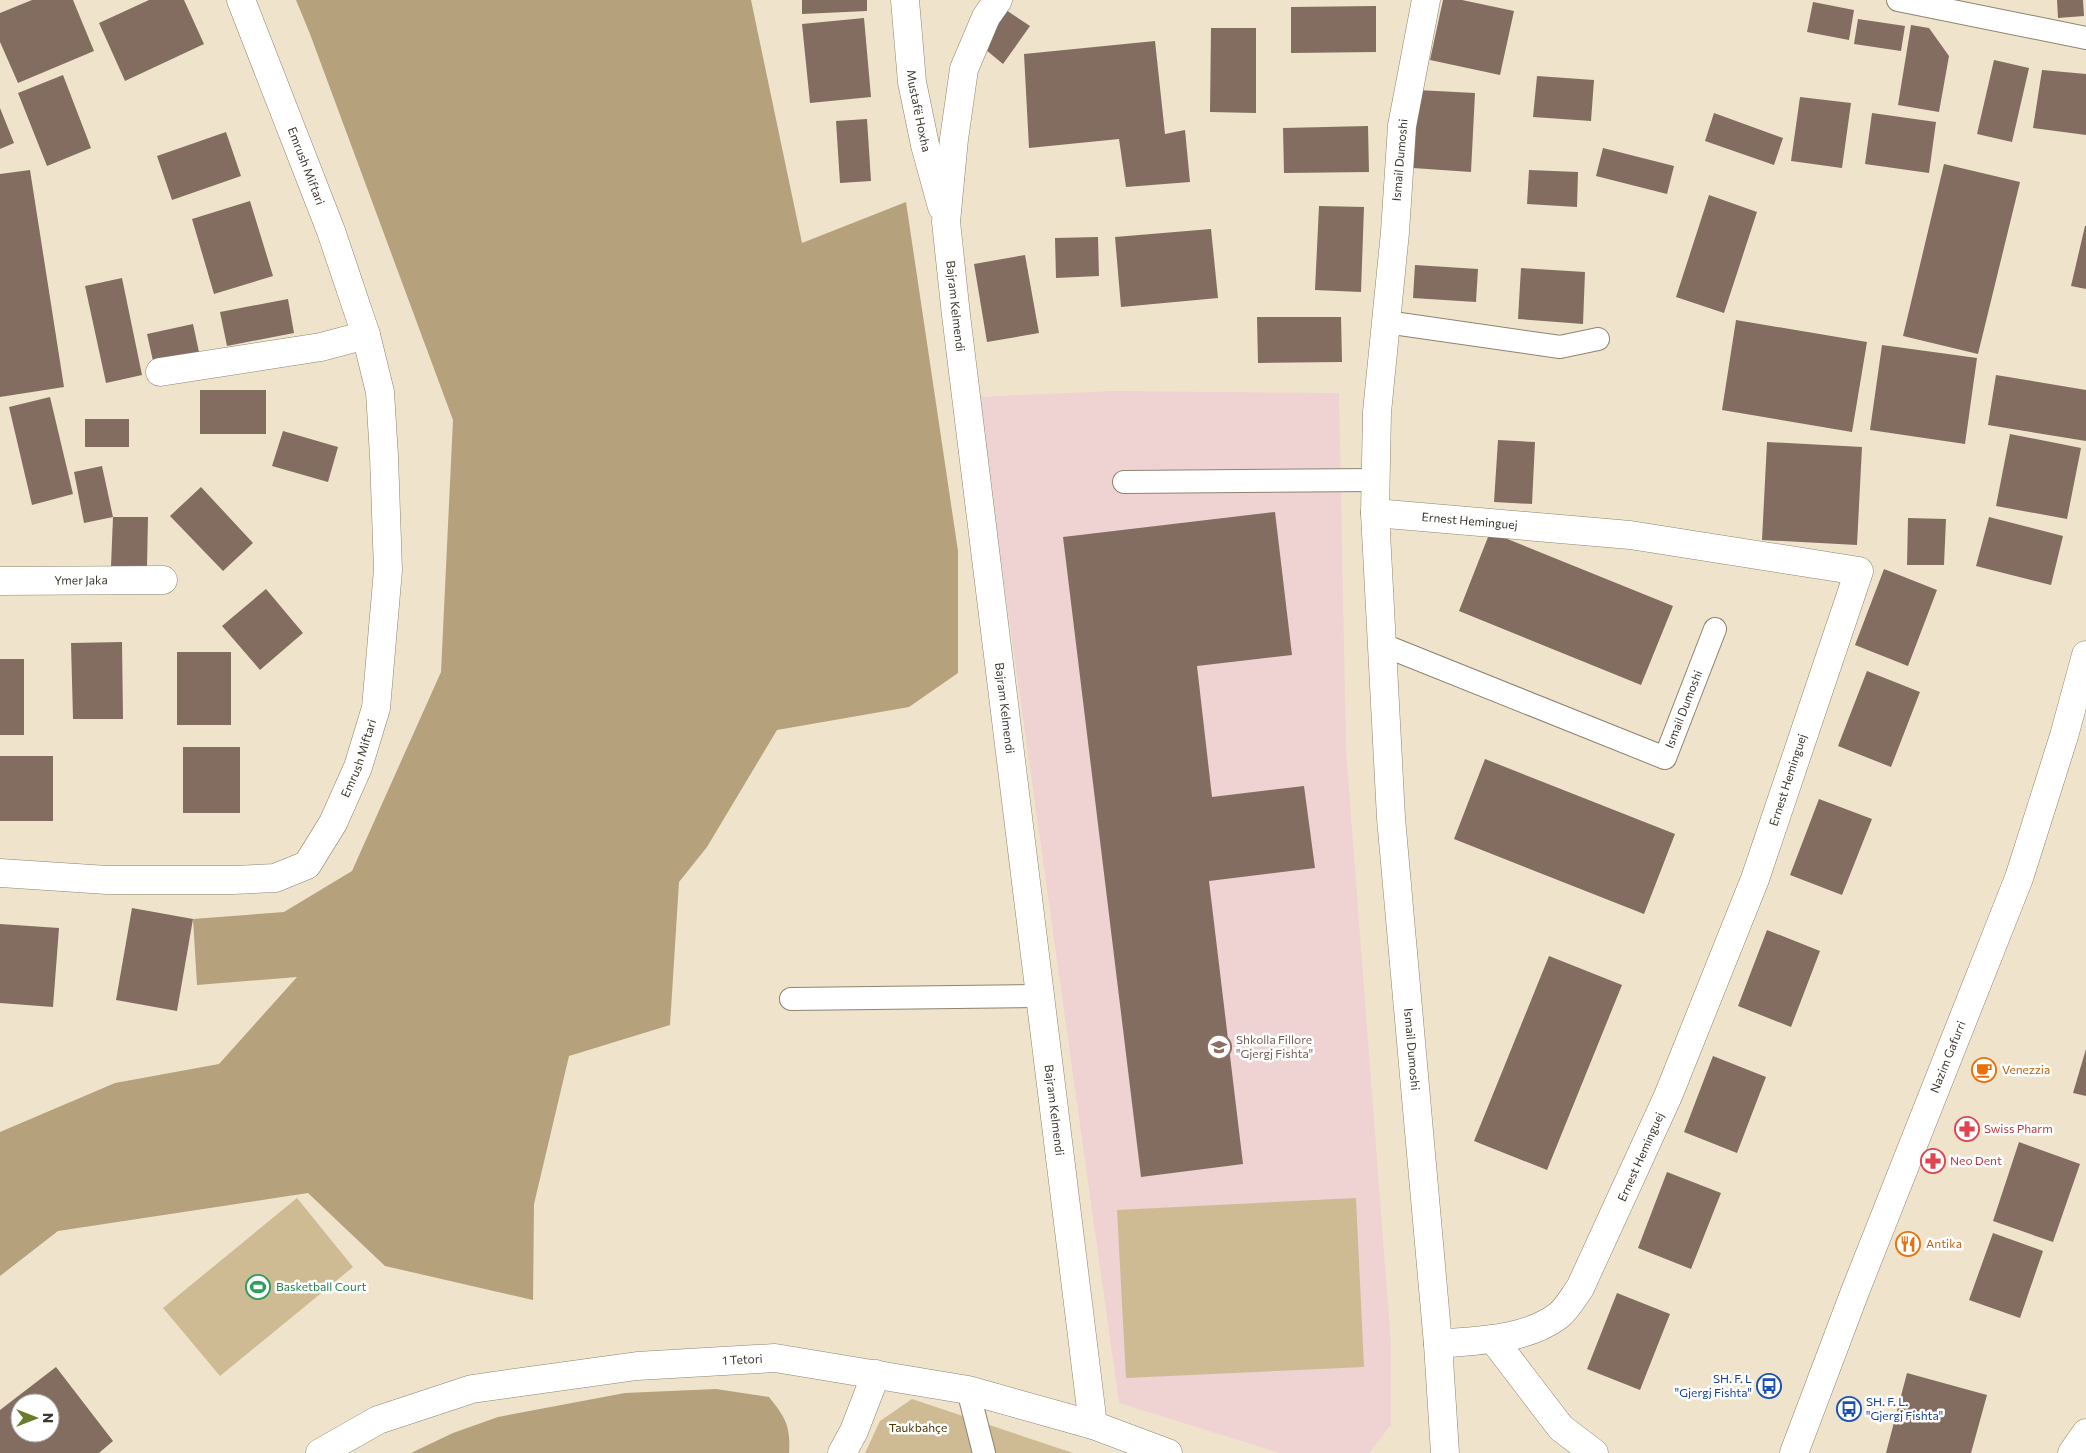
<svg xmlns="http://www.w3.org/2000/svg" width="2086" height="1453" font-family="Commissioner,sans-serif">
<rect width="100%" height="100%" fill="#efe3cc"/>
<!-- education -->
<path fill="#eed3d2" d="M1114 391 1339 393 1346 750 1391 1345V1425L1369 1453H1280L1119 1403 978 397Z"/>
<!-- green -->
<path fill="#cebb94" d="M297 1198 353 1267 220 1376 163 1308Z
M1356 1198 1364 1367 1126 1378 1117 1210Z
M912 1399 1073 1453H865L880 1421Z"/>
<!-- forest -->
<path fill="#b5a17b" d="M296 0H751L802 243 906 202 958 551V673L909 707 777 730 707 847 679 882 670 1025 569 1056 534 1204 533 1300 385 1266 308 1193 58 1231 0 1276V1132L115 1083 219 1064 297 977 197 985 193 919 284 912 352 871 441 672 453 420 310 34Z
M716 1389 769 1397C785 1417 791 1426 789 1453H411L453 1433 498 1417 625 1393Z"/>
<!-- building -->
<path fill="#836d61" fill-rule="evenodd" d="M32 0H73L94 51 18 83 0 42V13Z
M149 0H184L204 44 125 81 99 23Z
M802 0H867V11L802 14Z
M1443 0H1462L1514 11 1500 75 1430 60Z
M2057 0H2083L2084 16 2058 18Z
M1813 2 1854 10 1849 40 1807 32Z
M1376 6V52L1291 53V7Z
M1006 10 1030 26 1003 64 980 45Z
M864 18 871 97 810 103 802 24Z
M1858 19 1905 26 1901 51 1854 44Z
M1911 25 1929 28 1949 56 1939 112 1898 105Z
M1211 28H1256V113L1210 112Z
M1155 41 1165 134 1185 130 1190 182 1126 187 1119 139 1029 148 1024 54Z
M1994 60 2029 68 2012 142 1977 134Z
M2042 70 2086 74V135L2033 128Z
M63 75 91 148 47 166 18 93Z
M1537 76 1594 80 1591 121 1533 117Z
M1417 90 1475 93 1471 172 1413 168Z
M1800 97 1851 103 1842 168 1791 161Z
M0 108 14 143 0 149Z
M1714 113 1783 138 1774 165 1705 141Z
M1872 113 1936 122 1929 173 1865 164Z
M867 119 871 181 840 183 836 121Z
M1368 126 1369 172 1284 173 1283 128Z
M226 132 241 176 172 200 157 156Z
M1603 148 1674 166 1667 194 1596 176Z
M1944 164 2020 182 1978 354 1903 336Z
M30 170 64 387 0 397V174Z
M1529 170 1578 172 1577 207 1527 204Z
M1709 195 1757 212 1724 313 1676 297Z
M250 201 273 276 214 294 192 219Z
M1319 206 1364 207 1361 292 1315 290Z
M2085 226H2086V289L2071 286Z
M1211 229 1218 298 1121 307 1115 237Z
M1098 237 1099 276 1056 278 1055 238Z
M1025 255 1039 333 987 342 974 264Z
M1415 265 1478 269 1476 302 1413 298Z
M1521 268 1585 272 1583 324 1518 319Z
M122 278 142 375 106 383 85 286Z
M288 299 294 333 227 346 220 312Z
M1257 317H1341L1342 362 1258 363Z
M1736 320 1867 342 1852 432 1722 410Z
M193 324 199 352 153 361 147 334Z
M1882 345 1977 358 1965 444 1870 430Z
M1996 375 2086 390V441L1988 425Z
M200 390H266V434H200Z
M50 397 73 494 32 505 9 407Z
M85 419H129V447H85Z
M283 431 338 447 328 482 272 466Z
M2010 434 2081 448 2067 519 1996 506Z
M1498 440 1535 442 1532 504 1494 502Z
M1767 442 1862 447 1857 545 1762 540Z
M102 466 113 517 84 523 74 472Z
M201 487 253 543 223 571 170 516Z
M1275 512 1292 655 1197 666 1212 797 1304 786 1315 868 1209 881 1243 1164 1141 1177 1063 537Z
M113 517H148L147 567 111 566Z
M1989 517 2063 536 2051 585 1976 566Z
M1908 518 1946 519 1944 565H1907Z
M1490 532 1673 606 1641 685 1459 611Z
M1884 569 1937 590 1908 666 1855 645Z
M266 589 303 633 260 670 222 626Z
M122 642 123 719H73L71 643Z
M177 652H231V725H177Z
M0 659H24V735H0Z
M1867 671 1920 692 1891 767 1838 746Z
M183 747H240V813H183Z
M0 756H53V821H0Z
M1485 759 1675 834 1644 914 1454 839Z
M1819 799 1872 819 1842 895 1790 875Z
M132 908 193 919 177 1011 116 1000Z
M0 924 59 928 53 1007 0 1003Z
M1767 930 1820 951 1791 1027 1738 1006Z
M1549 956 1622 985 1547 1170 1474 1141Z
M2086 1049V1096L2073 1093Z
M1713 1056 1766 1077 1737 1153 1684 1132Z
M2019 1142 2080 1164 2053 1242 1993 1221Z
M1667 1172 1721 1193 1691 1269 1638 1248Z
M1993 1233 2043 1251 2020 1318 1969 1300Z
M1617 1293 1670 1314 1640 1390 1587 1369Z
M56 1367 113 1441 99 1453H0V1410ZM20 1403H50V1433H20Z
M1907 1373 1987 1395 1971 1453H1886Z"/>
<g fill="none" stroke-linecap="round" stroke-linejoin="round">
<defs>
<g id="service">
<path d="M1898 0 2086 38"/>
<path d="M1386 322 1560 347 1598 339"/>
<path d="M1124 482 1376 480"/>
<path id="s1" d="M1383 645 1665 758 1715 629"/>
<path d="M791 999 1039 996"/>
<path d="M968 1390 984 1453"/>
</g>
<g id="minor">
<path id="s2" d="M905 0 912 82 925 145 942 207"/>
<path id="s3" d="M998 0 986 17 964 69 954 139 946 222 956 315 1093 1425"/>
<path id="s4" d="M1426 0 1402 126 1395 232 1377 412 1375 513 1391 818 1438 1344 1445 1453"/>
<path d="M160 372 321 347 366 335"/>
<path id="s5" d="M1375 513 1630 535 1859 571 1755 879 1668 1096 1580 1288C1574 1296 1567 1309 1558 1316 1524 1341 1478 1340 1438 1344"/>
<path id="s6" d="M0 581 163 580"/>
<path id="s7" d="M0 873 107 880H233L275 878 307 865 333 823 358 767 376 708 388 570 384 456 380 392 366 335 331 231 241 0"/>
<path d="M1493 1339 1561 1428 1594 1453"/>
<path d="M2072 1453 2086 1433"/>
</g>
<g id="tertiary">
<path id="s8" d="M320 1453 378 1420 472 1389 637 1366 775 1358 968 1390 1093 1425 1168 1453"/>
<path d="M842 1453 854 1431 876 1374"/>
<path id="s9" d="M1794 1453 1856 1289 2019 878 2064 736 2086 655"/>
</g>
</defs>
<!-- service casing -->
<use href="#service" stroke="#8e846e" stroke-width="24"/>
<!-- minor casing -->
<use href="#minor" stroke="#8e846e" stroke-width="29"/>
<!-- tertiary casing -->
<use href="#tertiary" stroke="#8e846e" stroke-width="29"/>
<!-- service -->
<use href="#service" stroke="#fff" stroke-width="22"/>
<!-- minor -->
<use href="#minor" stroke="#fff" stroke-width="28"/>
<!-- tertiary -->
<use href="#tertiary" stroke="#fff" stroke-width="28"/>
</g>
<!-- icons -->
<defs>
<symbol id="school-ring" viewBox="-11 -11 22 22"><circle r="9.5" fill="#fff" stroke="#8d6e63" stroke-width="1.5"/><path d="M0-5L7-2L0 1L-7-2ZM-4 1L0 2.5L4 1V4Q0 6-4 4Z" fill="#8d6e63"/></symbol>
<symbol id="cafe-ring" viewBox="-11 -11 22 22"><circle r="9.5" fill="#fff" stroke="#e8710a" stroke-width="1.5"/><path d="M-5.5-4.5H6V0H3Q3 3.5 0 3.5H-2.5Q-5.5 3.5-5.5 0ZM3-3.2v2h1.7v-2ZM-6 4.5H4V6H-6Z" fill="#e8710a"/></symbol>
<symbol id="pharmacy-ring" viewBox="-11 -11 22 22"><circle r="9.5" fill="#fff" stroke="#e0444e" stroke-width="1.5"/><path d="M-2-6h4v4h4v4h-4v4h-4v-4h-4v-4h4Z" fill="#e0444e"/></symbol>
<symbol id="restaurant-ring" viewBox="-11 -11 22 22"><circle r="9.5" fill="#fff" stroke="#e8710a" stroke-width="1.5"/><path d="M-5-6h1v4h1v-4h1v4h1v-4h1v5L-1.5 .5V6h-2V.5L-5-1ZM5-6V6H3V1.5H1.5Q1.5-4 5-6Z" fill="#e8710a"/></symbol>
<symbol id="stadium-ring" viewBox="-11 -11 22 22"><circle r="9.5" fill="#fff" stroke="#2e9e5b" stroke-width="1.5"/><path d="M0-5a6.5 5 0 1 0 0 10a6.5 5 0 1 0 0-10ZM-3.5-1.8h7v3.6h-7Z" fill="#2e9e5b"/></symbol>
<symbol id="bus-ring" viewBox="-11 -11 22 22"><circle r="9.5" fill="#fff" stroke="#1a4fb4" stroke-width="1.5"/><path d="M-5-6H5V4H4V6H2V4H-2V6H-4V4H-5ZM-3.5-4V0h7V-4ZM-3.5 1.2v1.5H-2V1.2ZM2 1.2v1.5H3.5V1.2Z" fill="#1a4fb4"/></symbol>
</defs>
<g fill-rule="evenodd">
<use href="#school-ring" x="1205" y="1033" width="28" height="28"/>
<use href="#cafe-ring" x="1970" y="1056" width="28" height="28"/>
<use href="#pharmacy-ring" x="1953" y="1115" width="28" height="28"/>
<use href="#pharmacy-ring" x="1919" y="1147" width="28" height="28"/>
<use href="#restaurant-ring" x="1894" y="1230" width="28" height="28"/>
<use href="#stadium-ring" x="244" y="1273" width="28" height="28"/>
<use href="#bus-ring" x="1755" y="1372" width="28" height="28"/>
<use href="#bus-ring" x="1835" y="1395" width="28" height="28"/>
</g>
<g text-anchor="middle" stroke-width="5" stroke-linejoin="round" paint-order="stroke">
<!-- street labels -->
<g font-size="12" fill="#3d382f" stroke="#fff">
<text dy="4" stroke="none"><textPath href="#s2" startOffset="112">Mustafë Hoxha</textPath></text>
<text transform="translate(1400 160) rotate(-85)" y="4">Ismail Dumoshi</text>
<text transform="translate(306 166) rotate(69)" y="4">Emrush Miftari</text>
<text dy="4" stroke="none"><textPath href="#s3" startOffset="316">Bajram Kelmendi</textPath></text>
<text dy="4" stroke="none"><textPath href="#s5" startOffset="95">Ernest Heminguej</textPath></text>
<text dy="4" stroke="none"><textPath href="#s6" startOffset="81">Ymer Jaka</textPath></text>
<text dy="4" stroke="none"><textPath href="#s3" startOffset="721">Bajram Kelmendi</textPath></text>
<text dy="4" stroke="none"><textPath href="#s1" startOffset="356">Ismail Dumoshi</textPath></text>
<text dy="4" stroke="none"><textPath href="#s7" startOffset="429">Emrush Miftari</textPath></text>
<text transform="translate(1788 780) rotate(-72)" y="4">Ernest Heminguej</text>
<text dy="4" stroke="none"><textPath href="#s4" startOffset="1054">Ismail Dumoshi</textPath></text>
<text dy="4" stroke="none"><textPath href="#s9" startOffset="425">Nazim Gafurri</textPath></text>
<text dy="4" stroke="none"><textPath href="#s3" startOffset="1126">Bajram Kelmendi</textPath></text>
<text transform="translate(1641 1157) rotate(-66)" y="4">Ernest Heminguej</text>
<text dy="4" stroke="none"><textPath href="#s8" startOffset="438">1 Tetori</textPath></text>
</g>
<!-- education labels -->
<g font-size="12" fill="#785e54" stroke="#fff" text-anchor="start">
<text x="1236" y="1044">Shkolla Fillore<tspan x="1236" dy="14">"Gjergj Fishta"</tspan></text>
</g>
<!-- food labels -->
<g font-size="12" fill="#c56008" stroke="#fff" text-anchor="start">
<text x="2002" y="1074">Venezzia</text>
<text x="1926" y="1248">Antika</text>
</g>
<!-- health labels -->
<g font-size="12" fill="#be3a42" stroke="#fff" text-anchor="start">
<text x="1984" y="1133">Swiss Pharm</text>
<text x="1950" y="1165">Neo Dent</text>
</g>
<!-- leisure labels -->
<g font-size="12" fill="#27864d" stroke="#fff" text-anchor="start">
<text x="276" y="1291">Basketball Court</text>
</g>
<!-- transit labels -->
<g font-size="12" fill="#164399" stroke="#fff" text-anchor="end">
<text x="1752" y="1383">SH. F. L<tspan x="1752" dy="14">"Gjergj Fishta"</tspan></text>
<text x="1866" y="1406" text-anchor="start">SH. F. L.<tspan x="1866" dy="14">"Gjergj Fishta"</tspan></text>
</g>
<!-- park labels -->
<g font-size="12" fill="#4a3501" stroke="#fff">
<text x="918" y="1432">Taukbahçe</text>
</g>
</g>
<!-- north arrow -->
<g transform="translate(35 1418) rotate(90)"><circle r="24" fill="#ffffff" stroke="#b1afac"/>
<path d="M0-4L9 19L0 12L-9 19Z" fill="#687c2c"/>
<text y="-8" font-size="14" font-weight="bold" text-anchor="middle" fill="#3d382f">N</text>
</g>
</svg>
